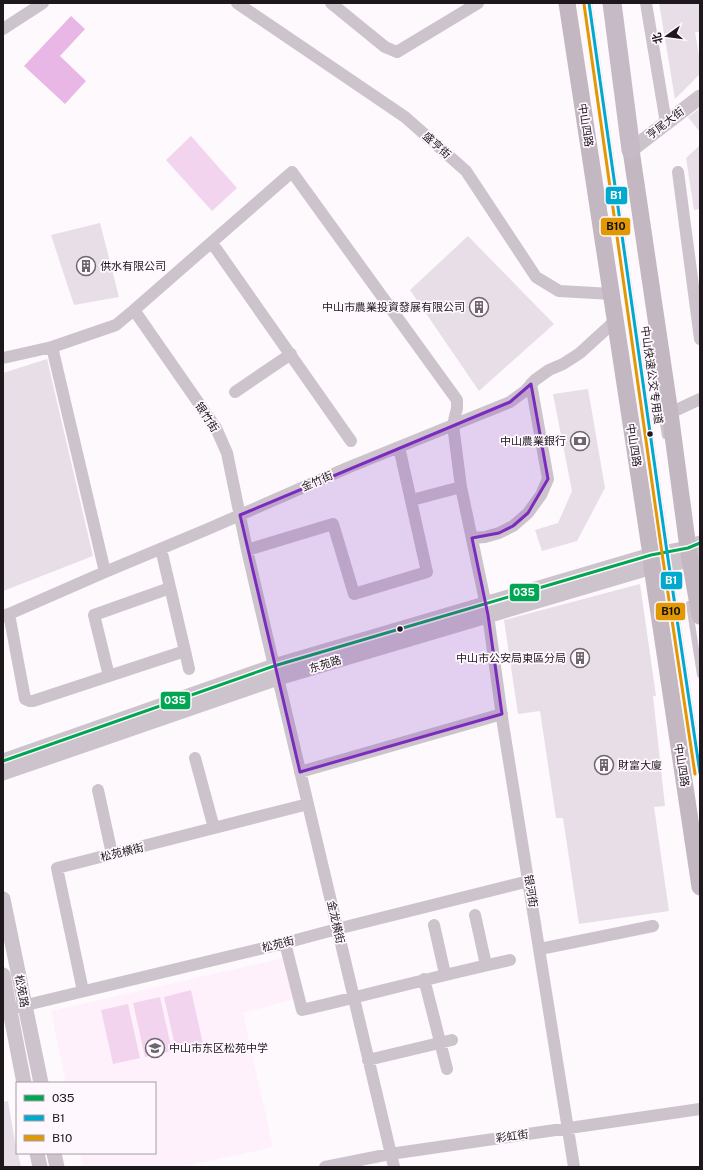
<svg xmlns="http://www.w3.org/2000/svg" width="703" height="1170" font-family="'Public Sans','Noto Sans SC',sans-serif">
<rect width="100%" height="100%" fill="#fdf9fd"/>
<!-- built -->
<path fill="#fef1fc" d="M284 958 294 999 243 1013 273 1147 181 1167H83L80 1153H155V1083H66L51 1011Z"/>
<!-- green -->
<path fill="#f2d4ef" d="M191 136 237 188 212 211 166 160Z
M191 990 203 1044 176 1050 164 997Z
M160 997 172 1051 145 1057 133 1003Z
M128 1004 140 1058 113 1064 101 1010Z"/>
<!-- water -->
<path fill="#e9b7e5" d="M71 16 85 29 60 56 86 81 65 104 24 66Z"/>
<!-- building -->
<path fill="#e8dee7" d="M659 3H700V32H695L700 61V74L675 99Z
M700 108V132L688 117Z
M700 145V209L694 210 686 158Z
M100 223 119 297 74 305 51 235Z
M468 236 554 324 479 391 410 290Z
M47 359 93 556 3 591V373Z
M588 389 605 488 577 541 542 551 535 530 558 523 572 491 553 394Z
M640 584 656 696H653L665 806 654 807 669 911 579 924 563 818H556L540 711 518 714 504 620Z
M8 1101 17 1153H18L21 1167H3V1102Z"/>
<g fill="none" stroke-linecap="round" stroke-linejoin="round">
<!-- service -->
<path stroke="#cdc3cc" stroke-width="6" d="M589 3 667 552
M657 386 665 436
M669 565 700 773
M689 604 700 675"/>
<!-- minor -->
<path stroke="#cdc3cc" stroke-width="12" d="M237 3 405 117 466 171 536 277 559 291 612 294
M331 3 385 47 397 52 478 3
M646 3 666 123
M3 29 43 3
M678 172 700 339
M212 243 351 441
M134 310 292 172 457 400V408L453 425 461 487 488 615 503 724 574 1167
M52 347 105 572
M3 358 52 347 116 325 134 310 216 428 227 453 247 550 274 666 278 678 394 1167
M235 392 291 354
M670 413 700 399
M412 500 461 487
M472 538 485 537 499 533 513 526 528 513 541 495 548 479 531 384
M161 549 185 651
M247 550 333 524 354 594 427 572 399 447
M9 614 25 699 29 701H33L185 651 189 669
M3 616 9 614 105 572 208 529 347 468 510 402 525 391 535 380 549 370 563 364 580 353 615 321
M109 676 94 615 170 588
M195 758 214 828
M300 772 502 714
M98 790 112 854
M475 915 486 965
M434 925 445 974
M285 943 302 1010C371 994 440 975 510 960
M540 949 653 926
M424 979 447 1069
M83 991 57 868 308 804
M18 1007 285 943 337 929 529 881
M368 1060 452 1040
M325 1167 390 1154 700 1109"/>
<!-- tertiary -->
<path stroke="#cdc3cc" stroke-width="15" d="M631 150 700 97
M3 761 274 666 651 555 688 548 700 543
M3 773 278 678 652 567 691 560 700 555
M3 899 41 1083
M3 975 24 1083
M37 1153 40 1167
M54 1153 57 1167"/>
<!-- secondary -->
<path stroke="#c3b8c2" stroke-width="17" d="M567 3 651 555 652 567 700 887
M631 150 670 413 688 548 700 616"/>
<!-- primary -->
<path stroke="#c6bac6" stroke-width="19" d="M612 3 631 150"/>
<defs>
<path id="bus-1" d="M3 761 274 666 651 555 688 548 700 543"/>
<path id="bus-2" d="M589 3 667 552 700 773"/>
<path id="bus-3" d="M584 4 662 553 695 774"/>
</defs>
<!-- bus-1 casing -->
<use href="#bus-1" stroke="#fff7fe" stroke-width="6"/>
<!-- bus-2 casing -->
<use href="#bus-2" stroke="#fff7fe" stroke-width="6"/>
<!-- bus-3 casing -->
<use href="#bus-3" stroke="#fff7fe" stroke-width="6"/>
<!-- bus-1 -->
<use href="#bus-1" stroke="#00a651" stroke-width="3"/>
<!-- bus-2 -->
<use href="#bus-2" stroke="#00a9ce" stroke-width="3"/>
<!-- bus-3 -->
<use href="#bus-3" stroke="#e19803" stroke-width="3"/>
</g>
<!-- marked area -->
<path fill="#7b2cbf" fill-opacity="0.2" stroke="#7b2cbf" stroke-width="3" stroke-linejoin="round" d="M531 384 548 479 528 513 513 526 499 533 472 538 488 615 502 714 300 772 240 515 510 402Z"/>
<!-- icons -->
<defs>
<symbol id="building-ring" viewBox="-11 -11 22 22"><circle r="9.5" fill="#fff7fe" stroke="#6c676b" stroke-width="1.5"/><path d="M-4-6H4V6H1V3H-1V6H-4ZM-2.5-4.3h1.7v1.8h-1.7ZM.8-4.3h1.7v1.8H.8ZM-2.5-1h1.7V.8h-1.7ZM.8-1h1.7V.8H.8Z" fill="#6c676b"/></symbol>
<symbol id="bank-ring" viewBox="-11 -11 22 22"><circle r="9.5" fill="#fff7fe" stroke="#6c676b" stroke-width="1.5"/><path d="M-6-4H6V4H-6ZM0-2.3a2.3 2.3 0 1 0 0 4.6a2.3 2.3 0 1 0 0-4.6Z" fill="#6c676b"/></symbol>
<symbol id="school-ring" viewBox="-11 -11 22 22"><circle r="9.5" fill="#fff7fe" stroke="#6c676b" stroke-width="1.5"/><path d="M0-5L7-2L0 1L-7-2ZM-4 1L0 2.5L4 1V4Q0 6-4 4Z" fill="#6c676b"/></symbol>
</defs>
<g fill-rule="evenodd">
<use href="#building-ring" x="75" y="255" width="22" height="22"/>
<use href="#building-ring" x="468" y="296" width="22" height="22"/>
<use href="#bank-ring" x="569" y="430" width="22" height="22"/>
<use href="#building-ring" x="569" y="647" width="22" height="22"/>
<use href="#building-ring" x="593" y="754" width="22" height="22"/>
<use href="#school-ring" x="144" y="1037" width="22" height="22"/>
</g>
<!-- markers -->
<g fill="#1e181d" stroke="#fff7fe" stroke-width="1.5">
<circle cx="650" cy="434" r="3.5"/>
<circle cx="400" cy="629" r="3.5"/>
</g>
<g text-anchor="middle" stroke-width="3.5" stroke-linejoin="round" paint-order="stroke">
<!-- street labels -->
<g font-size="11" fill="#1e181d" stroke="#fff7fe">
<text transform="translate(665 123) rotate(-38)" y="4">亨尾大街</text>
<text transform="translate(586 125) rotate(81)" y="4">中山四路</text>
<text transform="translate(437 145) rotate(42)" y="4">盛亨街</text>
<text transform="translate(652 375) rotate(82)" y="4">中山快速公交专用道</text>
<text transform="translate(207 417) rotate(57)" y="4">银竹街</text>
<text transform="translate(634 445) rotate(81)" y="4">中山四路</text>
<text transform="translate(317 481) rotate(-24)" y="4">金竹街</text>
<text transform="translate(325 664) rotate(-17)" y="4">东苑路</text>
<text transform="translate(682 765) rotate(81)" y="4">中山四路</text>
<text transform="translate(122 852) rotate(-14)" y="4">松苑横街</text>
<text transform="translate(531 891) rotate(81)" y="4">银河街</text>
<text transform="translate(336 922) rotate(77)" y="4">金龙横街</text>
<text transform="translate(278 944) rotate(-14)" y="4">松苑街</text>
<text transform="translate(22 991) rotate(79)" y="4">松苑路</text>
<text transform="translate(512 1136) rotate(-8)" y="4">彩虹街</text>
</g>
<!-- poi labels -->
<g font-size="11" fill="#1e181d" stroke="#fff7fe" text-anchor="start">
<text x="100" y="270">供水有限公司</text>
<text x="465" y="311" text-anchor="end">中山市農業投資發展有限公司</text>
<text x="566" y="445" text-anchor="end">中山農業銀行</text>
<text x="566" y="662" text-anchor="end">中山市公安局東區分局</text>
<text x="618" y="769">財富大廈</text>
<text x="169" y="1052">中山市东区松苑中学</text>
</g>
</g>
<g stroke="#fff7fe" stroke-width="1.5">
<rect x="605" y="186" width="23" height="19" rx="4" fill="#00a9ce"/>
<rect x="600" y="217" width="31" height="19" rx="4" fill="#e19803"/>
<rect x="660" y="571" width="23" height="19" rx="4" fill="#00a9ce"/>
<rect x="509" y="583" width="31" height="19" rx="4" fill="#00a651"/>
<rect x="655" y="602" width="31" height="19" rx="4" fill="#e19803"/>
<rect x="160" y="691" width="31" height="19" rx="4" fill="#00a651"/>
</g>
<g font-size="11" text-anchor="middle" font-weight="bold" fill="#fff">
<text x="616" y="199">B1</text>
<text x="671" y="584">B1</text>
<text x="524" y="596">035</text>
<text x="175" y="704">035</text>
</g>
<g font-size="11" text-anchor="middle" font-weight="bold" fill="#111">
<text x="616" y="230">B10</text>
<text x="671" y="615">B10</text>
</g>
<!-- border -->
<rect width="703" height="1170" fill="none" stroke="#1e181d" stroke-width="8"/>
<!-- legend -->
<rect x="16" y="1082" width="140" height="72" fill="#fff7fe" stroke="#a59ea4"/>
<rect x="24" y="1095" width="20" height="6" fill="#00a651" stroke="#a59ea4"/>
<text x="52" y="1102" font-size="12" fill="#1e181d">035</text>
<rect x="24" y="1115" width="20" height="6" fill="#00a9ce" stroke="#a59ea4"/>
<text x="52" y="1122" font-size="12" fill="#1e181d">B1</text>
<rect x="24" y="1135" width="20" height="6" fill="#e19803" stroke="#a59ea4"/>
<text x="52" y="1142" font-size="12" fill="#1e181d">B10</text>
<!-- north arrow -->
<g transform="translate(667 36) rotate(256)" stroke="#fff7fe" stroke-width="3" paint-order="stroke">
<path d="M0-3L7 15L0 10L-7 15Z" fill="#1e181d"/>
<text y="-6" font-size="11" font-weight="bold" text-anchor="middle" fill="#1e181d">北</text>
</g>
</svg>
